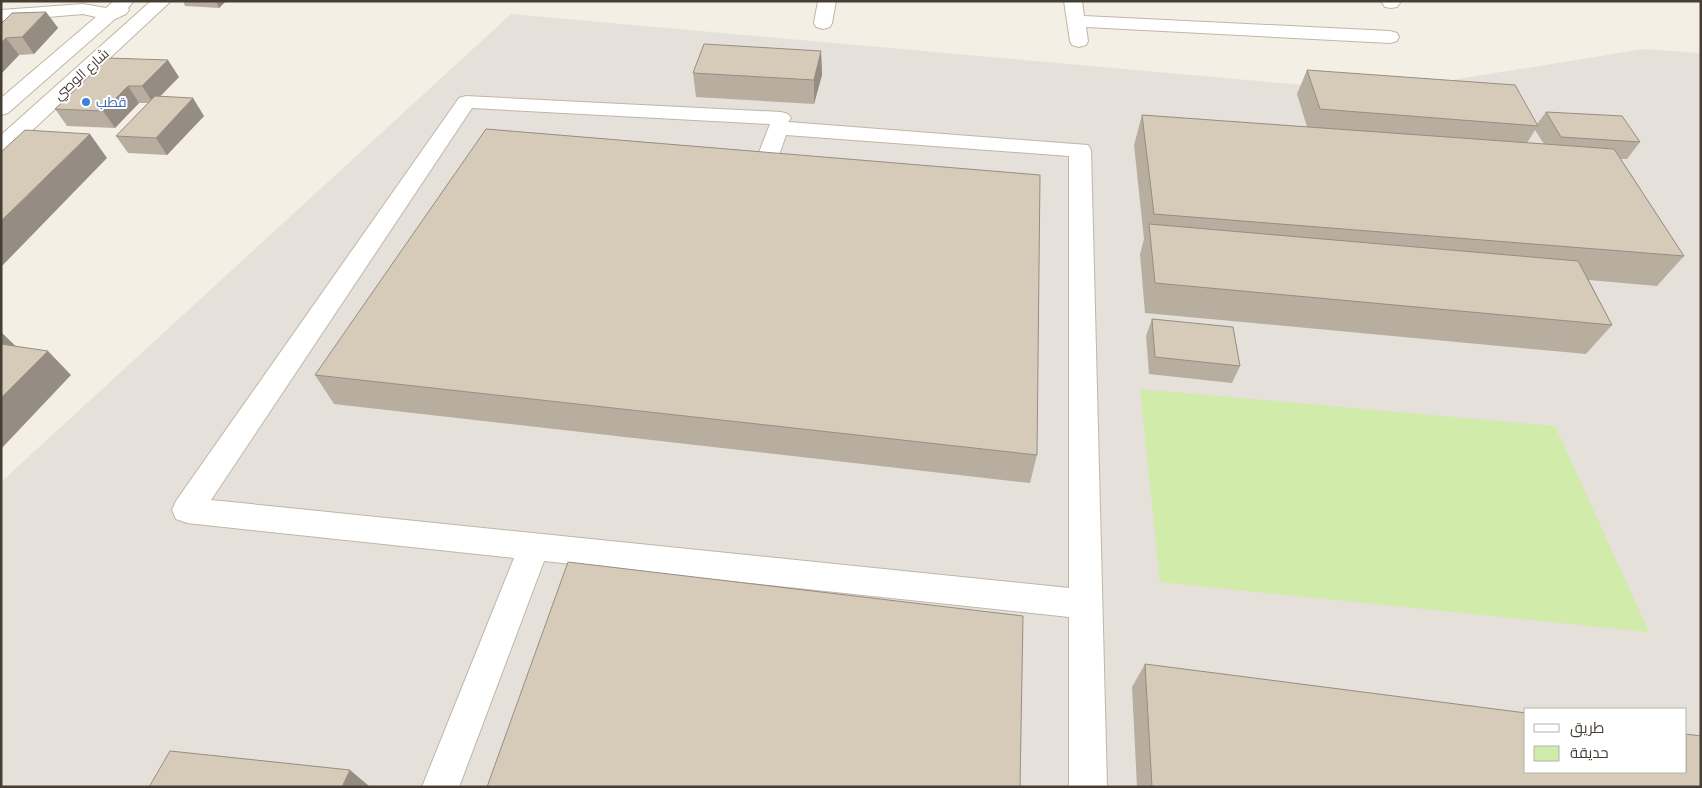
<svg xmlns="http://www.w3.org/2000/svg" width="1702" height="788" font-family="'Public Sans',Cairo,sans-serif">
<rect width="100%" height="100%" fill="#f4efe4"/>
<!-- industrial -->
<path fill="#e5e0d9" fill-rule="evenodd" d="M511 14 1437 97 1434 83 1644 49 1701 53V787H1V482ZM1526 709H1686V772H1526Z"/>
<!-- green -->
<path fill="#d0ebaa" d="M1140 389 1555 426 1649 632 1160 582Z"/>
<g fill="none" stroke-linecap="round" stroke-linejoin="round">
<defs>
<path id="minor" d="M114 1H134L128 8 129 10 126 14 115 19 8 113 1 115V98L96 17 83 14 1 21V10L83 4 106 8Z
M151 1H171L9 152 1 153V135Z
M818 1H836L832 23 830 27 823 29 816 27 814 23Z
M1064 1H1082L1084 16 1390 31 1397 33 1399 37 1397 41 1390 43 1086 27 1088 41 1086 45 1079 47 1072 45 1070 41Z
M1381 1H1399L1400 3 1397 7 1391 8 1385 7Z
M466 96 781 112 788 114 791 118 788 122 1088 145 1091 150 1107 787H1069V617L544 561 459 787H422L514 558 187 523 176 519 172 510 176 501 459 98ZM472 108 770 124 748 181 751 186 759 188 767 186 770 181 786 135 1069 156V588L211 500Z"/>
</defs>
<!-- minor casing -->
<use href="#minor" stroke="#c0b6a6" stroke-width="2"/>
<!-- minor -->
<use href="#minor" fill="#fff" fill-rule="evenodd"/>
</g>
<!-- wall -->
<path fill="#b8ae9f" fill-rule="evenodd" d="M183 1H226L219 8 185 6Z
M46 12 58 28 34 54 19 55 1 74V24Z
M821 51 822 75 814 104 696 97 693 73Z
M108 58 179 77 160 97 204 116 167 155 128 153 116 136 148 103H139L115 128 67 126 55 109Z
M1307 70 1537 124 1546 112 1640 142 1627 159H1621L1684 256 1657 286 1589 280 1612 325 1586 354 1145 313 1140 254 1144 239 1134 145 1142 115 1307 127 1297 94ZM1535 130 1544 144 1527 143Z
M1152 319 1240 366 1232 383 1149 374 1146 336Z
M315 375 1037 455 1030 483 334 404Z
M1145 664 1701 787H1137L1132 687Z"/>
<!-- shaded-wall -->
<path fill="#968d82" d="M216 1H226L219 8Z
M46 12 58 28 34 54 22 37Z
M6 38 19 55 1 74V43Z
M821 51 822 75 814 104V80Z
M168 60 179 77 153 103 142 86Z
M128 86 139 103 115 128 103 111Z
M193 98 204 116 167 155 156 138Z
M90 134 107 158 1 267V221Z
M1 332 25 355 1 353Z
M48 351 71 375 1 449V398Z
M350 770 369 786V787H342Z"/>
<!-- building -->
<path fill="#d6cab9" stroke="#968d82" d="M46 12 22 37 6 38 1 43V24L12 13Z
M704 44 821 51 814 80 693 73Z
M108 58 168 60 142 86H128L103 111 55 109Z
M1307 70 1515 85 1538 126 1320 109Z
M155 96 193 98 156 138 116 136Z
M1546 112 1622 116 1640 142 1561 137Z
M1142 115 1614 149 1684 256 1154 214Z
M486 129 1040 175 1037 455 315 375Z
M25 130 90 134 1 221V152Z
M1149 224 1578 261 1612 325 1155 283Z
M1152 319 1233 327 1240 366 1155 357Z
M1 344 48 351 1 398Z
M568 562 1023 616 1020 787H487Z
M1145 664 1526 713V772H1686V734L1701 736V787H1152Z
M170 751 350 770 342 787H149Z"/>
<!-- markers -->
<circle fill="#3f7fe0" stroke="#fff" stroke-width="2" cx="86" cy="102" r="5"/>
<g text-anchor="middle" stroke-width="4" stroke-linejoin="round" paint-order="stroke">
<!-- far-street labels -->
<g font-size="14" fill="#463e34" stroke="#fff">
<text transform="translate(81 74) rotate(-42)" y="5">شارع الوصي</text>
</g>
<!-- far-shop labels -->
<g font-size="14" fill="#366cbe" stroke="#fff" text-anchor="start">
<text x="96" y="107">قطب</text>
</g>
</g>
<!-- border -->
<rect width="1702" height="788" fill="none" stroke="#463e34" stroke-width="5"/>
<!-- legend -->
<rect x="1524" y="708" width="162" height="65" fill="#ffffff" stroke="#b5b2ae"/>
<rect x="1534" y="724" width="25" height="8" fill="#ffffff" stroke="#b5b2ae"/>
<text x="1570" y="733" font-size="15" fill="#463e34">طريق</text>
<rect x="1534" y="746" width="25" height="15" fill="#d0ebaa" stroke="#b5b2ae"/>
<text x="1570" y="758" font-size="15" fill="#463e34">حديقة</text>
</svg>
